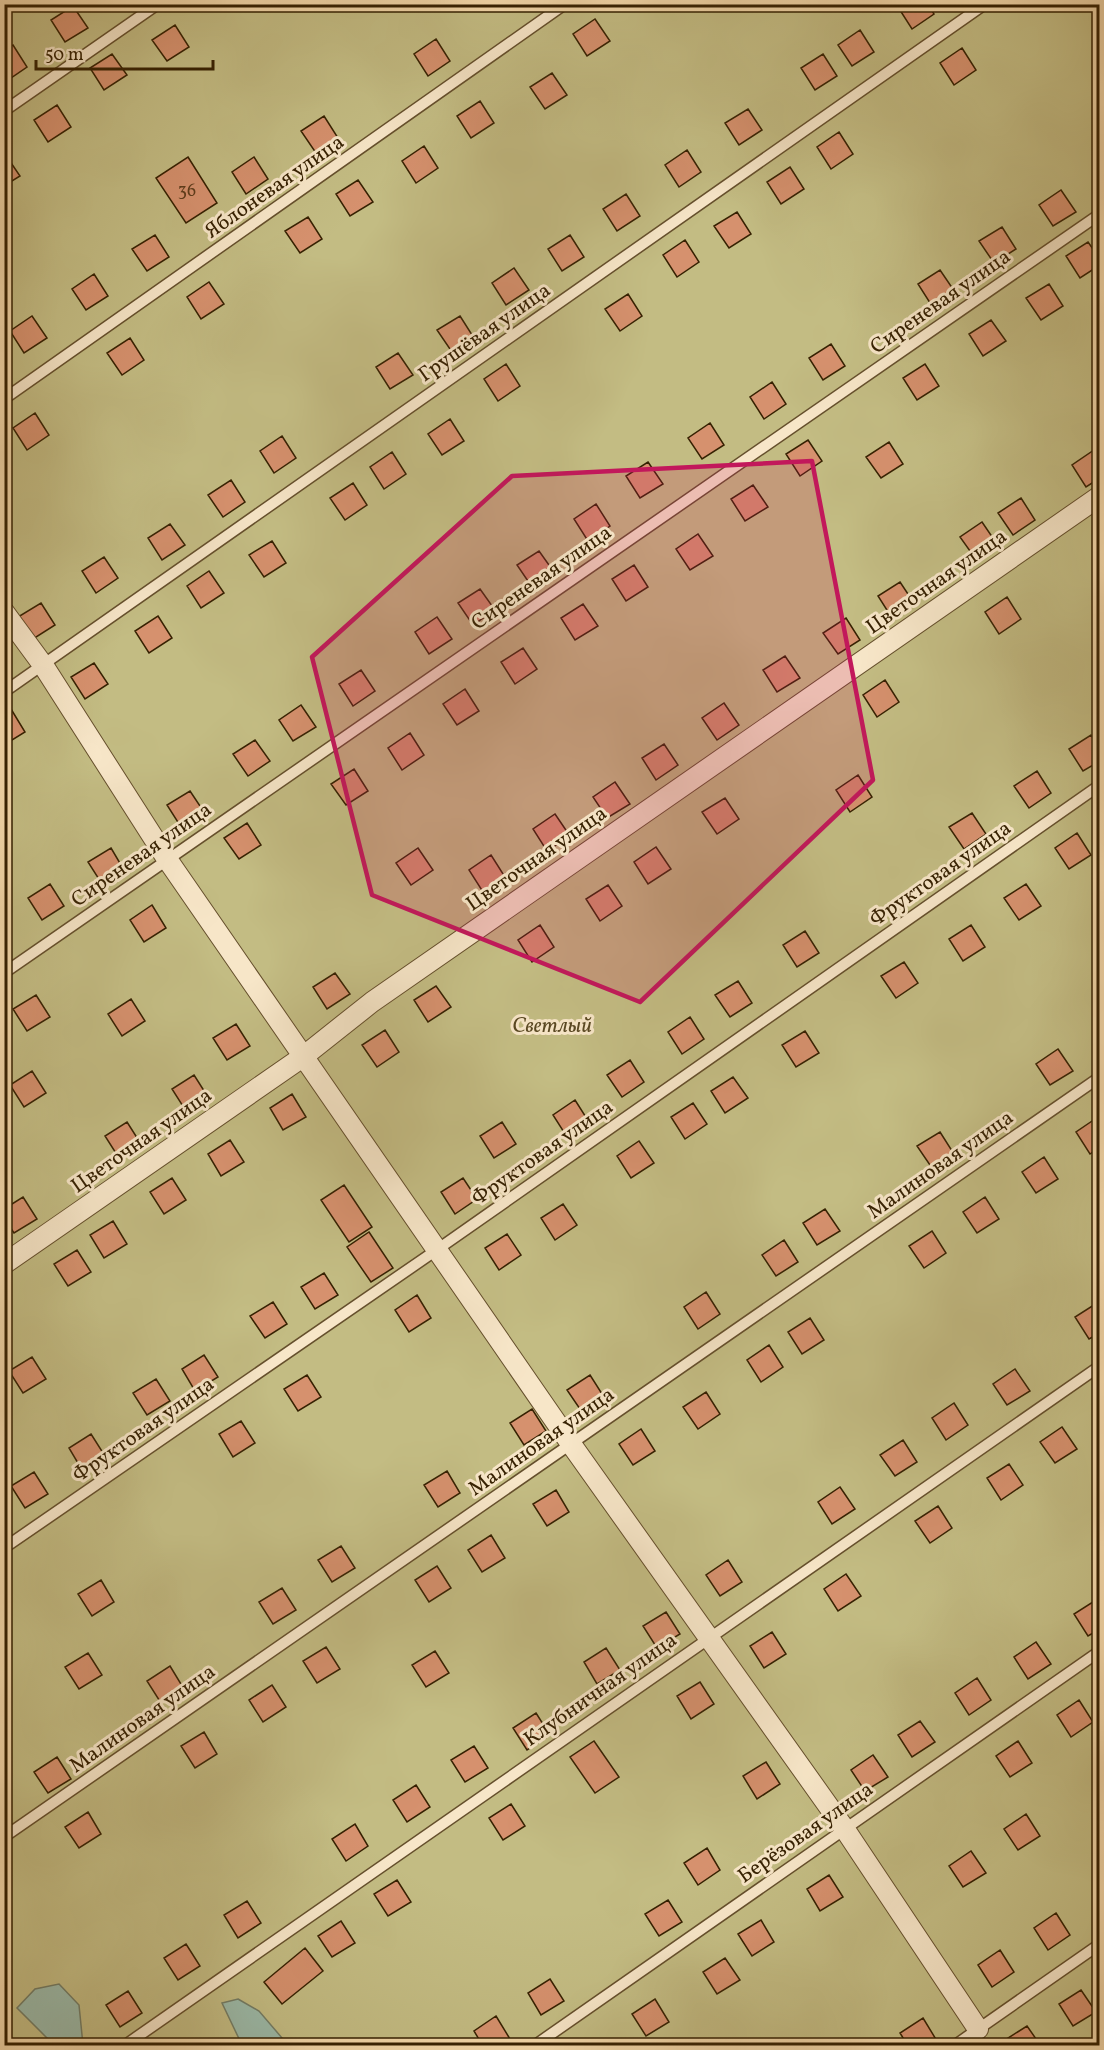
<svg xmlns="http://www.w3.org/2000/svg" width="1104" height="2050" font-family="Vollkorn,serif">
<rect width="100%" height="100%" fill="#f3d8aa"/>
<filter id="stains"><feTurbulence type="fractalNoise" baseFrequency=".00333" numOctaves="4"/><feColorMatrix values="0 0 0 0 .2 0 0 0 0 .09 0 0 0 0 .02 0 0 0 .5 -.17"/></filter>
<radialGradient id="worn" r=".72"><stop offset=".6" stop-color="#630" stop-opacity="0"/><stop offset="1" stop-color="#630" stop-opacity=".3"/></radialGradient>
<!-- green -->
<path fill="#c3bc83" stroke="#7c6e42" stroke-width="1.5" d="M5 5H1099V2045H5Z"/>
<!-- water -->
<path fill="#9bbaa9" stroke="#737d66" stroke-width="1.5" d="M59 1984 79 2005 83 2045H54L17 2008 35 1989Z
M238 1999 259 2011 288 2045H242L222 2003Z"/>
<!-- building -->
<path fill="#d6916e" stroke="#362102" stroke-width="1.5" d="M901 4H928L934 14 912 29 898 7Z
M73 6 88 28 65 42 51 20Z
M595 19 610 41 587 56 573 34Z
M175 25 189 47 167 61 152 40Z
M860 30 874 52 852 66 838 45Z
M436 39 450 61 428 76 414 54Z
M13 45 27 67 5 82 4 51Z
M962 48 976 70 954 85 940 63Z
M112 54 127 75 104 90 90 68Z
M823 54 837 76 815 90 801 68Z
M552 73 567 95 545 109 530 87Z
M480 101 494 123 471 138 457 116Z
M57 105 71 127 48 142 34 120Z
M748 109 762 130 739 145 725 123Z
M324 116 338 138 316 153 301 131Z
M839 132 853 154 831 169 817 147Z
M424 146 438 168 416 183 402 161Z
M687 150 701 172 679 187 665 165Z
M5 154 20 176 4 186V155Z
M188 157 217 203 186 223 156 178Z
M254 157 268 179 246 194 232 172Z
M790 167 804 189 781 204 767 182Z
M358 180 373 202 350 216 336 194Z
M1061 190 1076 212 1053 226 1039 205Z
M626 194 640 216 617 231 603 209Z
M737 212 751 234 729 248 714 226Z
M308 217 322 239 300 253 285 231Z
M1002 227 1016 249 994 263 979 241Z
M155 235 169 257 147 271 132 249Z
M570 235 584 257 562 271 548 249Z
M685 240 699 262 677 277 663 255Z
M1088 242 1100 259V265L1080 278 1066 256Z
M514 268 529 290 506 305 492 283Z
M940 270 955 292 932 306 918 284Z
M94 274 108 296 86 310 72 289Z
M209 282 224 304 201 319 187 297Z
M1049 284 1063 306 1041 320 1026 298Z
M628 294 642 316 620 331 605 309Z
M32 316 47 338 24 353 10 331Z
M460 316 474 338 452 352 437 330Z
M991 320 1006 341 983 356 969 334Z
M130 338 144 360 122 375 107 353Z
M831 344 845 366 823 380 809 358Z
M398 353 413 375 390 389 376 367Z
M506 364 520 386 498 401 484 379Z
M925 364 939 386 917 400 903 378Z
M772 382 786 404 764 419 750 397Z
M35 413 49 435 27 450 13 428Z
M450 419 464 441 442 455 428 434Z
M710 423 724 445 702 459 688 438Z
M282 436 296 458 274 473 260 451Z
M808 440 822 461 800 476 786 454Z
M889 442 903 464 881 478 866 457Z
M1094 450 1100 458V478L1086 487 1072 465Z
M392 452 406 474 384 489 370 467Z
M648 462 663 484 640 498 626 476Z
M231 480 245 502 223 517 208 495Z
M353 483 367 505 345 520 330 498Z
M753 485 768 507 745 521 731 499Z
M1021 498 1035 520 1013 535 998 513Z
M596 504 610 526 588 541 574 519Z
M982 522 997 544 975 558 960 537Z
M170 524 185 545 162 560 148 538Z
M698 534 713 556 690 570 676 549Z
M272 541 286 563 264 577 249 555Z
M539 551 554 572 532 587 517 565Z
M104 557 118 578 96 593 82 571Z
M634 565 648 587 626 601 612 579Z
M209 571 224 593 201 608 187 586Z
M900 582 914 603 892 618 878 596Z
M480 589 495 610 473 625 458 603Z
M1007 597 1021 619 999 634 985 612Z
M41 603 55 625 33 639 18 617Z
M583 604 598 626 575 640 561 618Z
M158 616 172 638 149 653 135 631Z
M437 617 452 639 429 654 415 632Z
M846 618 860 640 838 654 823 633Z
M523 648 537 669 515 684 501 662Z
M785 656 800 678 777 692 763 670Z
M94 663 108 684 85 699 71 677Z
M361 670 375 691 353 706 339 684Z
M885 680 899 702 877 717 863 695Z
M465 689 479 711 457 725 443 704Z
M724 703 739 725 717 740 702 718Z
M301 705 316 727 293 741 279 720Z
M11 709 25 732 4 745V714Z
M410 733 424 755 402 770 388 748Z
M1091 735 1100 748V761L1083 771 1069 749Z
M255 740 270 761 248 776 233 754Z
M664 744 678 765 656 780 642 758Z
M354 769 368 791 346 805 331 784Z
M1037 771 1051 793 1029 808 1014 786Z
M858 775 872 797 850 812 836 790Z
M615 782 630 804 607 818 593 797Z
M190 791 204 812 181 827 167 805Z
M725 798 739 819 717 834 702 812Z
M972 813 986 834 964 849 949 827Z
M555 814 570 836 547 851 533 829Z
M247 823 261 845 239 859 224 838Z
M1077 833 1091 855 1069 869 1055 848Z
M656 847 671 869 648 884 634 862Z
M111 848 124 870 102 884 88 862Z
M418 848 433 870 411 885 396 863Z
M491 855 505 877 483 892 469 870Z
M50 884 64 906 42 920 28 898Z
M1026 884 1041 906 1019 920 1004 898Z
M608 885 622 906 600 921 586 899Z
M152 905 166 928 144 942 130 920Z
M540 925 554 947 532 962 518 940Z
M971 925 985 947 963 961 949 939Z
M805 931 819 953 797 967 783 945Z
M904 962 918 983 896 998 881 976Z
M335 973 350 994 327 1009 313 987Z
M738 981 752 1003 730 1017 715 995Z
M436 986 451 1007 428 1022 414 1000Z
M36 995 50 1017 27 1031 13 1009Z
M131 999 145 1021 122 1036 108 1014Z
M690 1017 704 1039 682 1054 668 1032Z
M236 1024 250 1046 227 1060 213 1038Z
M385 1030 399 1052 377 1067 362 1045Z
M805 1031 819 1053 796 1067 782 1045Z
M1058 1049 1073 1071 1050 1085 1036 1064Z
M630 1060 644 1082 622 1097 607 1075Z
M32 1071 46 1093 24 1107 10 1085Z
M194 1075 208 1097 186 1111 172 1089Z
M733 1077 748 1098 725 1113 711 1091Z
M292 1094 306 1117 283 1130 270 1108Z
M575 1100 589 1122 567 1137 553 1115Z
M693 1103 707 1124 685 1139 671 1117Z
M1098 1117 1100 1147 1090 1154 1076 1132Z
M127 1122 141 1144 119 1158 105 1136Z
M502 1122 516 1144 494 1158 480 1136Z
M940 1132 954 1154 932 1168 917 1146Z
M230 1140 244 1162 221 1176 208 1154Z
M639 1141 654 1163 631 1178 617 1156Z
M1044 1157 1058 1179 1036 1193 1022 1172Z
M172 1178 186 1200 164 1214 150 1192Z
M463 1178 477 1199 455 1214 441 1192Z
M344 1185 372 1227 349 1242 321 1200Z
M23 1197 37 1219 14 1233 4 1218V1209Z
M985 1197 999 1219 977 1233 963 1212Z
M563 1204 577 1225 555 1240 541 1218Z
M825 1209 840 1231 817 1245 803 1223Z
M113 1221 127 1244 104 1258 90 1235Z
M932 1231 946 1253 924 1268 909 1246Z
M369 1232 393 1268 371 1282 347 1247Z
M507 1234 521 1255 499 1270 485 1248Z
M784 1240 798 1262 776 1276 762 1255Z
M77 1250 91 1272 68 1286 54 1264Z
M324 1273 338 1295 315 1309 301 1287Z
M706 1292 720 1314 698 1329 684 1307Z
M417 1295 431 1318 409 1332 395 1310Z
M273 1302 287 1324 265 1338 250 1316Z
M1097 1303 1100 1306V1333L1089 1339 1075 1317Z
M810 1318 824 1340 802 1354 788 1332Z
M769 1345 783 1367 761 1382 747 1360Z
M204 1355 218 1377 195 1391 182 1369Z
M32 1357 46 1379 23 1393 9 1371Z
M1015 1369 1030 1391 1007 1405 993 1384Z
M307 1375 321 1397 298 1411 284 1389Z
M590 1375 604 1397 582 1412 567 1390Z
M156 1379 170 1401 147 1415 133 1393Z
M706 1392 720 1414 698 1429 683 1407Z
M954 1403 968 1425 946 1440 932 1418Z
M532 1409 546 1431 524 1445 510 1423Z
M241 1421 255 1443 233 1457 219 1434Z
M1062 1427 1077 1449 1055 1463 1040 1442Z
M641 1429 655 1451 633 1465 619 1444Z
M91 1434 105 1456 82 1470 69 1448Z
M903 1440 917 1462 895 1476 880 1455Z
M1009 1464 1023 1485 1001 1500 987 1478Z
M447 1471 460 1493 438 1507 424 1485Z
M34 1472 48 1494 25 1508 11 1486Z
M840 1487 855 1509 832 1524 818 1502Z
M556 1490 569 1512 547 1526 533 1504Z
M938 1506 952 1528 930 1543 915 1521Z
M491 1535 505 1558 482 1572 468 1550Z
M341 1546 355 1568 332 1582 318 1560Z
M728 1560 742 1582 720 1596 706 1575Z
M437 1566 451 1588 429 1602 415 1580Z
M846 1574 861 1596 838 1611 824 1589Z
M101 1580 114 1602 92 1616 78 1594Z
M282 1588 296 1610 273 1624 259 1602Z
M1096 1600 1100 1605V1629L1088 1636 1074 1614Z
M666 1612 680 1634 657 1648 643 1626Z
M772 1632 786 1654 764 1668 750 1646Z
M1036 1642 1051 1664 1028 1679 1014 1657Z
M326 1647 340 1669 317 1683 303 1661Z
M606 1648 620 1670 597 1684 584 1662Z
M435 1651 449 1673 426 1687 412 1665Z
M88 1653 102 1675 79 1689 65 1667Z
M170 1666 184 1689 161 1703 147 1681Z
M977 1678 991 1700 969 1715 955 1693Z
M700 1682 714 1704 691 1719 677 1696Z
M272 1685 286 1707 263 1722 249 1700Z
M1079 1700 1093 1722 1071 1737 1057 1715Z
M536 1713 550 1735 527 1750 513 1728Z
M920 1721 935 1742 912 1757 898 1735Z
M204 1732 217 1754 195 1768 181 1746Z
M594 1741 619 1777 595 1793 570 1757Z
M1018 1741 1032 1763 1010 1777 996 1756Z
M474 1746 488 1768 465 1782 451 1760Z
M873 1755 888 1777 865 1791 851 1770Z
M57 1757 71 1779 48 1793 34 1772Z
M766 1762 780 1784 757 1799 743 1776Z
M416 1785 430 1807 407 1822 393 1800Z
M511 1804 525 1826 503 1840 489 1818Z
M88 1812 101 1834 79 1848 65 1827Z
M1026 1814 1040 1836 1018 1850 1004 1829Z
M355 1824 368 1846 346 1861 332 1839Z
M707 1848 720 1870 698 1885 684 1863Z
M971 1851 986 1873 963 1887 949 1866Z
M829 1875 843 1897 820 1911 807 1889Z
M397 1880 411 1902 388 1916 374 1894Z
M668 1900 682 1922 659 1936 645 1914Z
M247 1901 261 1923 238 1938 224 1915Z
M1056 1913 1070 1935 1048 1950 1034 1928Z
M761 1920 774 1942 752 1956 738 1934Z
M341 1921 355 1943 332 1957 318 1936Z
M186 1944 200 1966 178 1980 164 1958Z
M305 1948 323 1971 282 2004 264 1982Z
M1000 1950 1014 1972 992 1987 978 1965Z
M725 1958 740 1980 717 1994 703 1972Z
M550 1979 564 2001 541 2015 528 1993Z
M1081 1990 1096 2012 1073 2026 1059 2004Z
M128 1991 142 2013 120 2027 106 2005Z
M655 1999 669 2022 646 2036 632 2014Z
M496 2016 510 2039 499 2046H483L474 2031Z
M923 2018 937 2041 929 2046H908L900 2033Z
M1027 2026 1041 2046H1009L1005 2040Z"/>
<g fill="none" stroke-linecap="round" stroke-linejoin="round">
<defs>
<path id="lane" d="M4 111 158 4
M4 399 565 4
M4 692 985 4
M4 973 1100 214
M4 1548 438 1249 1100 785
M4 1837 1100 1077
M124 2046 1100 1366
M534 2046 1100 1651
M954 2046 1100 1944"/>
<path id="street" d="M4 612 43 665 167 859 571 1444 844 1828 978 2029
M4 1264 304 1056 372 1002 1100 496"/>
</defs>
<!-- lane casing -->
<use href="#lane" stroke="#654f2c" stroke-width="13"/>
<!-- street casing -->
<use href="#street" stroke="#654f2c" stroke-width="22"/>
<!-- lane -->
<use href="#lane" stroke="#f7e6c8" stroke-width="10"/>
<!-- street -->
<use href="#street" stroke="#f7e6c8" stroke-width="20"/>
</g>
<!-- marked area -->
<path fill="#c2185b" fill-opacity="0.2" stroke="#c2185b" stroke-width="4.5" stroke-linejoin="round" d="M812 461 873 780 640 1002 372 895 312 657 512 476Z"/>
<g text-anchor="middle" stroke-width="6" stroke-linejoin="round" paint-order="stroke">
<!-- number labels -->
<g font-size="18" fill="#5e3d1d">
<text x="187" y="196">36</text>
</g>
<!-- street labels -->
<g font-size="21" fill="#362102" stroke="#f7e6c8">
<text transform="translate(274 186) rotate(-35)" y="7">Яблоневая улица</text>
<text transform="translate(940 301) rotate(-35)" y="7">Сиреневая улица</text>
<text transform="translate(484 332) rotate(-35)" y="7">Грушёвая улица</text>
<text transform="translate(541 577) rotate(-35)" y="7">Сиреневая улица</text>
<text transform="translate(936 581) rotate(-35)" y="7">Цветочная улица</text>
<text transform="translate(141 854) rotate(-35)" y="7">Сиреневая улица</text>
<text transform="translate(536 858) rotate(-35)" y="7">Цветочная улица</text>
<text transform="translate(940 873) rotate(-35)" y="7">Фруктовая улица</text>
<text transform="translate(141 1140) rotate(-35)" y="7">Цветочная улица</text>
<text transform="translate(542 1152) rotate(-35)" y="7">Фруктовая улица</text>
<text transform="translate(940 1164) rotate(-35)" y="7">Малиновая улица</text>
<text transform="translate(143 1429) rotate(-35)" y="7">Фруктовая улица</text>
<text transform="translate(541 1441) rotate(-35)" y="7">Малиновая улица</text>
<text transform="translate(600 1689) rotate(-35)" y="7">Клубничная улица</text>
<text transform="translate(142 1718) rotate(-35)" y="7">Малиновая улица</text>
<text transform="translate(805 1832) rotate(-35)" y="7">Берёзовая улица</text>
</g>
<!-- park labels -->
<g font-size="21" font-style="italic" fill="#594822" stroke="#f7e6c8">
<text x="552" y="1032">Светлый</text>
</g>
</g>
<!-- margin -->
<rect width="1104" height="2050" fill="none" stroke="#f3d8aa" stroke-width="24"/>
<rect x="6" y="6" width="1092" height="2038" fill="none" stroke="#362102" stroke-width="3"/>
<rect x="12" y="12" width="1080" height="2026" fill="none" stroke="#362102" stroke-width="1.5"/>
<!-- scale -->
<path d="M36 60v9h177v-9" fill="none" stroke="#362102" stroke-width="3"/>
<text x="45" y="60" font-size="18" fill="#362102" stroke="#f7e6c8" stroke-width="4.5" paint-order="stroke">50 m</text>
<rect width="100%" height="100%" filter="url(#stains)"/>
<rect width="100%" height="100%" fill="url(#worn)"/>
</svg>
